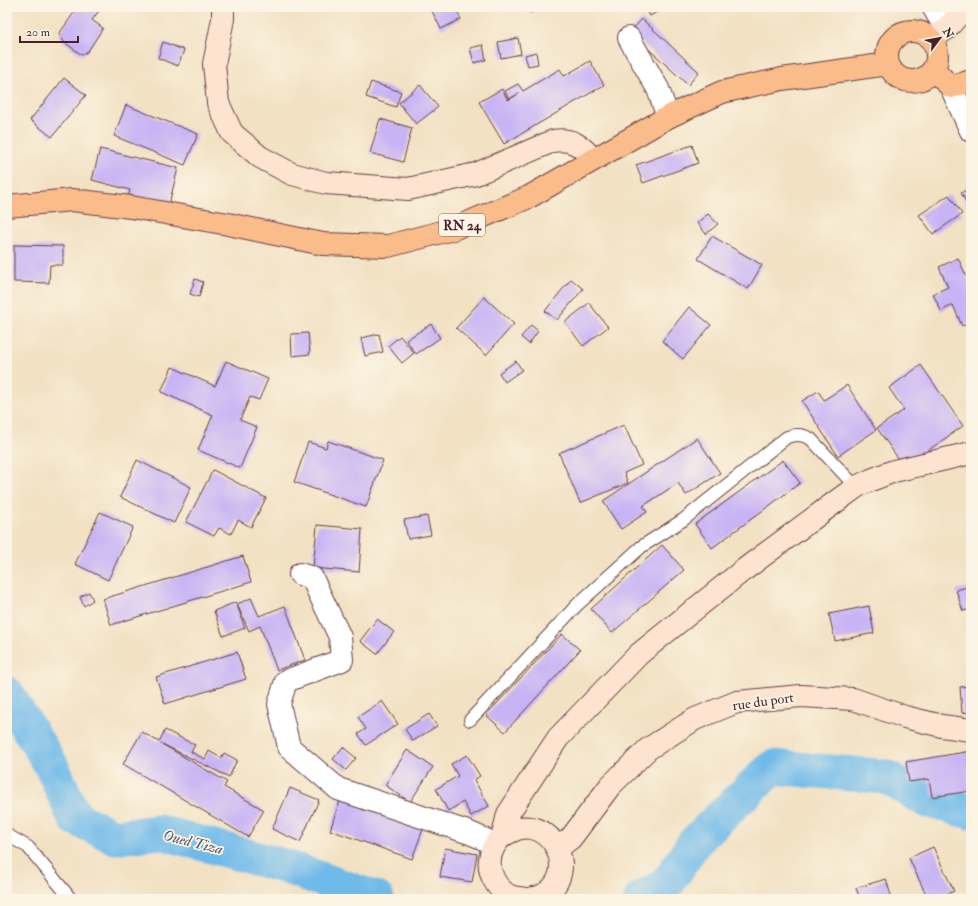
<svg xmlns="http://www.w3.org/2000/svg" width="978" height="906" font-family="'IM FELL Double Pica',serif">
<rect width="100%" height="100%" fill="#fcf5e5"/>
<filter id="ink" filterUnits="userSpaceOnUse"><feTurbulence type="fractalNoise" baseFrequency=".025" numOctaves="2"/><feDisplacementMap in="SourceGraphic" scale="8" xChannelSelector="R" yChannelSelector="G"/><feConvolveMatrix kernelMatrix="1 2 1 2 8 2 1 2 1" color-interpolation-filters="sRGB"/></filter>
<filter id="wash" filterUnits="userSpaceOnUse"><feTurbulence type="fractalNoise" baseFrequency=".012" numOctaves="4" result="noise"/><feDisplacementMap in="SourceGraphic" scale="16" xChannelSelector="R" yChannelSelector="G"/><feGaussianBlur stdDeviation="0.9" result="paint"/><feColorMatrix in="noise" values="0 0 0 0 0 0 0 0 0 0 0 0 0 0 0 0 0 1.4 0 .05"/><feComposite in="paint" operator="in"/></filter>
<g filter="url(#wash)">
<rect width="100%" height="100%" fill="#f2e1c3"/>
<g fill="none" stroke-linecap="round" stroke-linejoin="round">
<!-- river -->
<path stroke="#70bae9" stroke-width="35" d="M7 694 51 765 75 818 115 837 160 832 287 867 377 899
M641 899 667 884 694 843 724 813 773 767 887 777 926 800 971 812"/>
</g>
<g id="blocks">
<!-- building -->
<path fill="#c8b4f4" d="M78 7H102L92 20 103 28 88 51 82 55 64 42 59 34Z
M430 7H455L461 19 441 29Z
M527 7H539L531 13Z
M645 7H658L660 10 650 16Z
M642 19 699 72 688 85 630 32Z
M518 38 521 54 501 58 498 42Z
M163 42 184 50 178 66 158 58Z
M483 45 486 60 474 63 470 48Z
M536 52 538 64 528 66 525 55Z
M590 61 604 85 504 144 479 102 502 89 508 100 520 93 509 99 505 91 518 84 523 91 560 69 564 76Z
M64 78 86 95 52 137 30 120Z
M371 82 401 92 396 107 366 97Z
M420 85 438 107 416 124 399 103Z
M126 105 198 134 185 165 114 136Z
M380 119 412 128 403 162 370 153Z
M692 145 698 163 643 183 636 165Z
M100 149 178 168 168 208 128 198 130 190 92 180Z
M971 187V210L961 193Z
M949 195 962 214 933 234 919 215Z
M708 214 718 224 706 234 697 223Z
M712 236 762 265 748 289 698 259Z
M14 245 63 246V265H50L49 283 14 282Z
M958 258 971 286V322L962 326 953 305 941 311 933 294 948 287 939 267Z
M195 279 203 282 199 297 190 294Z
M571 279 583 289 557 320 545 311Z
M484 297 514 324 486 355 456 328Z
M589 303 608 327 583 346 565 322Z
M689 307 711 325 683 359 662 341Z
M431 324 440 338 416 354 406 340Z
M531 325 538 331 529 344 521 337Z
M308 333 310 354 292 356 291 334Z
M379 334 383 352 365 356 361 338Z
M400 336 414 353 402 363 388 346Z
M226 361 268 379 259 400 250 397 240 420 257 427 240 468 198 450 213 415 161 392 172 367 215 386Z
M516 361 522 370 505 382 499 373Z
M921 365 963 426 904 467 877 428 904 410 889 388Z
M847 385 876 430 838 456 802 401 818 391 824 400Z
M624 425 642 465 624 473 628 483 580 503 559 453Z
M697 438 720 473 686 495 678 483 643 506 647 512 621 529 603 501Z
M328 441 383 460 366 507 294 482 308 442 326 448Z
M137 460 191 487 174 523 120 497Z
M783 460 800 483 712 548 695 524Z
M213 470 266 498 251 527 238 520 231 534 219 528 214 536 186 522Z
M100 512 133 527 108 580 75 564Z
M427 516 431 535 408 539 404 520Z
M317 525 362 529 359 572 313 568Z
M662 545 684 570 612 633 591 609Z
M243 556 251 582 111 625 103 599Z
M971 586V609L963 611 956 590Z
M89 592 93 600 84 606 80 597Z
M251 598 259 616 285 606 305 660 277 670 260 626 249 631 237 604Z
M236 602 245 628 223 636 214 611Z
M869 606 874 633 835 641 829 614Z
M377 619 394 632 377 654 360 641Z
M562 634 580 650 505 732 486 715Z
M237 652 246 679 165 704 156 677Z
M971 686V712L962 713 960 687Z
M382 701 398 724 366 745 358 734 366 729 358 717Z
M429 714 437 726 413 741 405 729Z
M165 730 195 745 191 752 205 759 209 751 221 758 224 753 237 760 229 777 160 743 227 782 224 787 264 810 248 837 123 764 142 732 159 742Z
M343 747 356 758 346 770 333 759Z
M407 750 433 767 410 802 385 785Z
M971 751V791L932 797 929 779 909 782 906 762Z
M467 755 480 776 474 780 489 806 471 816 463 802 448 811 436 789 458 776 451 764Z
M290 788 319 800 300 842 272 829Z
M343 792 426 821 412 859 330 830Z
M933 847 954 891 937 899H928L909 858Z
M445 848 477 854 472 882 440 877Z
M886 879 892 899H860L856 888Z"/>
</g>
</g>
<g filter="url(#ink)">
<use href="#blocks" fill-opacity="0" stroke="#633c42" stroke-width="1"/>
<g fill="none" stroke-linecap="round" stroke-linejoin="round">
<defs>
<path id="lane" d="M470 720 577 605 641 547 683 520 787 437C795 434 803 434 811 439L856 487
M7 835 28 847 71 899"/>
<path id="street" d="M933 7 946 29
M629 38 658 89 668 117
M951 87 971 131
M300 574 312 578 340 637 342 660 286 681 279 704 289 747 338 789 470 833 495 844"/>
<path id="secondary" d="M223 7V19L214 64 218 103 232 133 260 157 292 174 326 183 408 189 476 174 553 141C571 138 582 145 593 160
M931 39 946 29 966 7
M503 835 508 814 558 738 639 654 741 572 834 503 856 487 871 480 894 471 971 453
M558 848 571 838 610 786 648 749 695 719 737 702 801 696 853 699 905 717 942 726 971 730
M524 899C520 898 516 898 512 897 496 890 486 871 491 854 494 844 500 836 510 832 552 810 583 877 541 896 537 898 532 898 529 899"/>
<path id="primary" d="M887 56a25 25 0 1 1 50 0a25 25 0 1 1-50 0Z
M934 70 951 87 971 81
M7 206 72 200 131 207 228 224 323 244 388 246 453 229 529 197 668 117 722 92 782 79 888 64"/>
</defs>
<!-- lane casing -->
<use href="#lane" stroke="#633c42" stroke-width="14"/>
<!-- street casing -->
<use href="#street" stroke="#633c42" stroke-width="24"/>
<!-- secondary casing -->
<use href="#secondary" stroke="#633c42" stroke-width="24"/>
<!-- primary casing -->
<use href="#primary" stroke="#633c42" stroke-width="24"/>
<!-- lane -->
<use href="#lane" stroke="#fff" stroke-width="12"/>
<!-- street -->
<use href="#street" stroke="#fff" stroke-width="22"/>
<!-- secondary -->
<use href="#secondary" stroke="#fde4d1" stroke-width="22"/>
<!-- primary -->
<use href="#primary" stroke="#fabc8b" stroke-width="22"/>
</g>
</g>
<g text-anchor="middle" stroke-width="3.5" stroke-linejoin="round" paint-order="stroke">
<!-- shield labels -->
<rect fill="#fcf5e5" stroke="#7f5f63" stroke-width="1" x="439" y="214" width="46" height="22" rx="3"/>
<g font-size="13" font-weight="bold" fill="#4a1f2b">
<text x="462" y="230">RN 24</text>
</g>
<!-- street labels -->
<g font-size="14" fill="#4a1f2b" stroke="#fcf5e5">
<text transform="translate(763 701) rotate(-8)" y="5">rue du port</text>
</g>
<!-- water labels -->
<g font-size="15" font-style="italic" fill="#57556e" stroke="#fcf5e5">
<text transform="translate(193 842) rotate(14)" y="5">Oued Tiza</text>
</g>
</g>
<!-- margin -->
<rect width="978" height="906" fill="none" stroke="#fcf5e5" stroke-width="24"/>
<!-- north arrow -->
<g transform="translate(940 38) rotate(58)" stroke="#fcf5e5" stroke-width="3" paint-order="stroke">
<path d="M0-3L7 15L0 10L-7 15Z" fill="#4a1f2b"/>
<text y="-6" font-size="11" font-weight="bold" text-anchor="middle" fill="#4a1f2b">N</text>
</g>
<!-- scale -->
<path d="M20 36v6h58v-6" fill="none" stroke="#4a1f2b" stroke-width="2"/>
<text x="26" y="36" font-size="12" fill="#4a1f2b" stroke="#fcf5e5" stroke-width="3" paint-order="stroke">20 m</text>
</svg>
